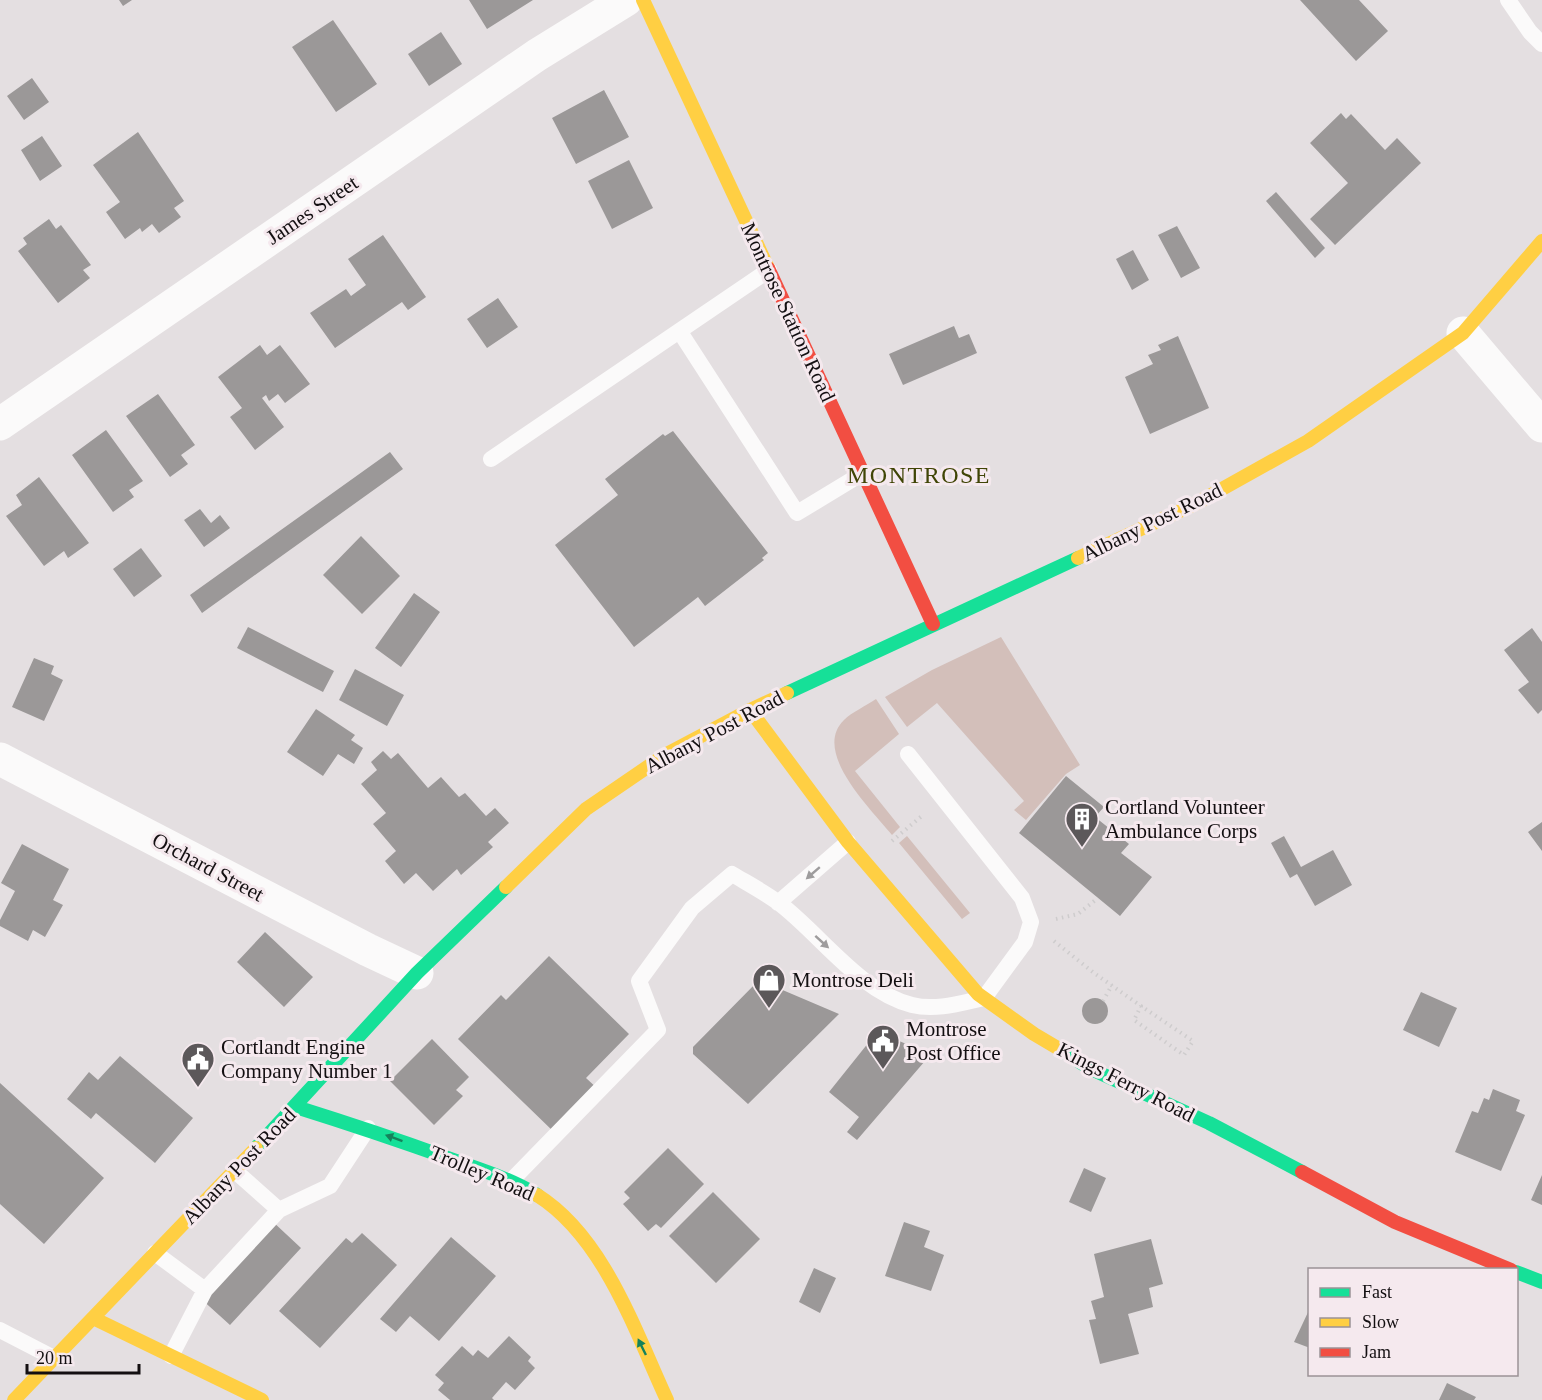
<svg xmlns="http://www.w3.org/2000/svg" width="1542" height="1400" font-family="'Times New Roman',serif">
<rect width="100%" height="100%" fill="#e4dfe1"/>
<!-- green -->
<path fill="#d3bfba" d="M1001 637 1080 765 1066 774 1026 820 1014 810 1024 801 937 703 907 727 885 697 932 670Z
M876 699 899 734 855 771 900 827 892 835C872 810 811 752 844 720 852 712 866 706 876 699Z
M907 836 970 913 962 919 899 843Z"/>
<!-- building -->
<path fill="#9b9898" d="M119 0H132L123 6Z
M469 0H533L487 29Z
M1300 0H1359L1388 31 1356 61Z
M333 20 377 84 336 112 292 47Z
M441 32 462 64 429 86 408 54Z
M32 78 49 102 24 120 7 96Z
M604 90 629 137 576 164 552 118Z
M1341 113 1346 119 1351 114 1385 150 1397 138 1421 163 1335 245 1310 219 1348 183 1310 143Z
M138 132 184 201 174 208 181 217 159 233 152 224 142 232 140 228 125 239 106 212 120 202 93 165Z
M42 136 62 166 40 181 21 150Z
M629 160 653 208 612 229 588 181Z
M1276 192 1325 248 1315 258 1266 201Z
M49 219 56 229 61 225 91 265 83 270 90 278 58 303 18 251 27 244 23 238Z
M1177 226 1200 268 1181 278 1158 235Z
M383 235 426 297 408 310 402 302 335 348 310 313 346 289 351 296 366 285 348 259Z
M1133 250 1149 280 1132 290 1116 259Z
M498 298 518 327 487 348 467 319Z
M954 326 959 338 969 334 977 353 903 385 889 354Z
M1178 336 1209 408 1150 434 1125 377 1153 364 1148 355 1161 350 1158 345Z
M260 345 267 355 280 345 310 384 285 403 278 394 269 401 266 395 262 398 284 427 255 450 230 417 242 408 218 377Z
M158 394 195 445 181 455 188 464 170 477 126 416Z
M106 430 143 481 129 490 134 497 113 512 72 455Z
M673 431 768 553 762 558 764 560 705 606 698 597 634 647 555 545 618 495 605 479 663 434 665 436Z
M390 452 403 469 202 613 190 595Z
M39 477 89 543 68 558 64 551 44 566 6 516 22 505 16 495Z
M200 509 211 523 220 515 230 528 204 547 184 520Z
M361 536 400 576 362 614 323 575Z
M141 548 162 576 134 597 113 569Z
M414 593 440 612 401 667 375 648Z
M248 627 334 671 323 692 237 648Z
M1532 628 1542 642V710L1538 714 1518 690 1529 682 1504 650Z
M34 658 54 666 51 674 63 680 44 721 12 707Z
M355 669 404 695 387 726 339 700Z
M316 709 355 735 351 740 363 748 354 764 338 754 323 776 287 752Z
M383 751 391 759 398 753 428 788 441 777 459 797 465 793 486 816 495 808 509 823 488 842 493 847 461 875 457 869 433 891 416 873 404 884 385 861 396 851 373 824 386 813 361 784 377 770 371 762Z
M1066 776 1104 807 1095 817 1129 844 1121 853 1152 877 1120 916 1019 833Z
M1542 822V851L1528 832Z
M1284 836 1301 867 1333 850 1352 885 1315 906 1297 874 1290 878 1271 843Z
M22 844 69 869 53 900 63 905 45 937 33 930 28 941 0 926V920L15 891 1 883Z
M265 932 313 977 284 1007 237 962Z
M549 956 629 1034 586 1078 599 1090 556 1134 458 1039 501 995 506 1000Z
M759 980 839 1014 748 1104 693 1054V1047Z
M1421 992 1457 1008 1439 1047 1403 1030Z
M1082 1011a13 13 0 1 1 26 0a13 13 0 1 1-26 0Z
M877 1032 931 1054 857 1140 847 1132 859 1117 829 1092Z
M432 1039 469 1077 456 1090 463 1096 434 1125 390 1081Z
M120 1056 193 1118 155 1163 96 1113 91 1119 67 1099 89 1072 98 1080Z
M0 1083 104 1178 44 1244 0 1204Z
M1493 1089 1520 1100 1516 1111 1525 1115 1501 1171 1455 1152 1472 1111 1478 1113 1484 1098 1489 1100Z
M668 1148 704 1184 661 1228 656 1224 648 1231 623 1204 630 1198 624 1192Z
M1084 1168 1106 1178 1091 1212 1069 1202Z
M1542 1175V1205L1531 1200Z
M713 1192 760 1239 716 1283 669 1236Z
M271 1220 301 1248 230 1325 199 1297Z
M904 1222 930 1231 924 1247 944 1255 931 1291 885 1276Z
M362 1233 397 1265 320 1348 279 1311 346 1238 352 1243Z
M451 1237 496 1276 439 1341 410 1316 396 1332 380 1319Z
M1151 1239 1163 1284 1149 1288 1153 1307 1128 1314 1139 1354 1100 1364 1089 1320 1096 1319 1091 1301 1104 1297 1094 1254Z
M814 1268 836 1278 820 1313 799 1302Z
M1310 1308V1348L1294 1342Z
M509 1336 531 1357 528 1361 535 1368 515 1390 506 1382 492 1398 494 1400H450L438 1390 444 1383 435 1375 462 1346 473 1356 478 1350 488 1358Z
M1447 1383 1476 1397 1474 1400H1439Z"/>
<g fill="none" stroke-linecap="round" stroke-linejoin="round">
<!-- path -->
<path stroke="#cecccd" stroke-width="4" stroke-dasharray="1.5 4.5" stroke-linecap="butt" d="M892 841 923 815
M1056 919 1078 914 1098 898
M1054 941 1094 973 1141 1006 1134 1020 1184 1055 1193 1041 1141 1006
M1103 1001 1112 985"/>
<!-- lane -->
<path stroke="#fbfafa" stroke-width="16" d="M1508 0 1530 32 1542 44
M680 332 797 513 863 473
M491 459 769 270
M778 903 848 842
M234 1170 279 1210
M511 1181 658 1030 639 981 692 908 732 874C747 883 764 892 779 903 820 934 860 992 912 1005 936 1011 961 1003 984 998L1025 942 1031 922 1022 898 908 754
M155 1253 205 1290
M0 1330 54 1358
M171 1356 205 1290 279 1210 330 1186 368 1128"/>
<!-- street -->
<path stroke="#fbfafa" stroke-width="33" d="M1463 333 1542 426
M0 424 537 55 626 0
M0 759 368 950 417 973"/>
<!-- fast -->
<path stroke="#16e098" stroke-width="14" d="M787 693 1078 558
M1061 1050 1091 1069 1209 1123 1302 1172
M296 1107C347 1123 398 1140 448 1158 478 1169 509 1178 537 1195
M256 1148 417 973 506 887
M1516 1272 1542 1282"/>
<!-- slow -->
<path stroke="#ffcf43" stroke-width="14" d="M643 0 768 268
M1078 558 1195 504 1308 441 1463 333 1542 241
M750 710 848 842 978 994 1034 1034 1061 1050
M506 887 586 809 665 755 750 710 787 693
M537 1195C604 1237 635 1331 667 1400
M93 1318 262 1400
M14 1400 256 1148"/>
<!-- jam -->
<path stroke="#f24e42" stroke-width="14" d="M768 268 933 624
M1302 1172 1395 1222 1511 1270"/>
</g>
<!-- one-way arrows -->
<defs><path id="oneway-solid" d="M-6-.8H1V-3.2L6.5 0L1 3.2V.8H-6Z" transform="scale(1.5)"/></defs>
<g fill="#9e9c9d">
<use href="#oneway-solid" transform="translate(813 873) rotate(139)"/>
<use href="#oneway-solid" transform="translate(822 942) rotate(42)"/>
</g>
<g fill="#15825b">
<use href="#oneway-solid" transform="translate(394 1138) rotate(-160)"/>
<use href="#oneway-solid" transform="translate(642 1347) rotate(-116)"/>
</g>
<!-- icons -->
<defs>
<symbol id="building-pin" viewBox="-11 -11 22 30"><path d="M0 17L-7.5 6A9.5 9.5 0 1 1 7.5 6Z" fill="#5c585a" stroke="#f5e9ee"/><path d="M-4-6H4V6H1V3H-1V6H-4ZM-2.5-4.3h1.7v1.8h-1.7ZM.8-4.3h1.7v1.8H.8ZM-2.5-1h1.7V.8h-1.7ZM.8-1h1.7V.8H.8Z" fill="#fff"/></symbol>
<symbol id="shop-pin" viewBox="-11 -11 22 30"><path d="M0 17L-7.5 6A9.5 9.5 0 1 1 7.5 6Z" fill="#5c585a" stroke="#f5e9ee"/><path d="M-5-2.5h2.3a2.7 3.5 0 0 1 5.4 0H5L5.5 6h-11ZM-1.5-2.5h3a1.5 2.3 0 0 0-3 0Z" fill="#fff"/></symbol>
<symbol id="civic-pin" viewBox="-11 -11 22 30"><path d="M0 17L-7.5 6A9.5 9.5 0 1 1 7.5 6Z" fill="#5c585a" stroke="#f5e9ee"/><path d="M-.6-6.5H3V-4.5H.6V-3L4-1V1h2V6H-6V1h2V-1L-.6-3ZM-1.2 2.5V6h2.4V2.5Z" fill="#fff"/></symbol>
</defs>
<g fill-rule="evenodd">
<use href="#building-pin" x="1063" y="800" width="38" height="52"/>
<use href="#shop-pin" x="750" y="961" width="38" height="52"/>
<use href="#civic-pin" x="864" y="1022" width="38" height="52"/>
<use href="#civic-pin" x="179" y="1040" width="38" height="52"/>
</g>
<g text-anchor="middle" stroke-width="6" stroke-linejoin="round" paint-order="stroke">
<!-- street labels -->
<g font-size="21" fill="#130f11" stroke="#f5e9ee">
<text transform="translate(312 210) rotate(-34)" y="7">James Street</text>
<text transform="translate(788 312) rotate(65)" y="7">Montrose Station Road</text>
<text transform="translate(1152 522) rotate(-26)" y="7">Albany Post Road</text>
<text transform="translate(714 732) rotate(-28)" y="7">Albany Post Road</text>
<text transform="translate(208 867) rotate(28)" y="7">Orchard Street</text>
<text transform="translate(1126 1082) rotate(27)" y="7">Kings Ferry Road</text>
<text transform="translate(239 1166) rotate(-46)" y="7">Albany Post Road</text>
<text transform="translate(482 1173) rotate(23)" y="7">Trolley Road</text>
</g>
<!-- poi labels -->
<g font-size="21" fill="#130f11" stroke="#f5e9ee" text-anchor="start">
<text x="1105" y="814">Cortland Volunteer<tspan x="1105" dy="24">Ambulance Corps</tspan></text>
<text x="792" y="987">Montrose Deli</text>
<text x="906" y="1036">Montrose<tspan x="906" dy="24">Post Office</tspan></text>
<text x="221" y="1054">Cortlandt Engine<tspan x="221" dy="24">Company Number 1</tspan></text>
</g>
<!-- quarter labels -->
<g font-size="24" letter-spacing="1.5" fill="#404506" stroke="#f5e9ee">
<text x="919" y="483">MONTROSE</text>
</g>
</g>
<!-- legend -->
<rect x="1308" y="1268" width="210" height="108" fill="#f5e9ee" stroke="#9b9296" stroke-width="1.5"/>
<rect x="1320" y="1288" width="30" height="9" fill="#16e098" stroke="#9b9296" stroke-width="1.5"/>
<text x="1362" y="1298" font-size="18" fill="#130f11">Fast</text>
<rect x="1320" y="1318" width="30" height="9" fill="#ffcf43" stroke="#9b9296" stroke-width="1.5"/>
<text x="1362" y="1328" font-size="18" fill="#130f11">Slow</text>
<rect x="1320" y="1348" width="30" height="9" fill="#f24e42" stroke="#9b9296" stroke-width="1.5"/>
<text x="1362" y="1358" font-size="18" fill="#130f11">Jam</text>
<!-- scale -->
<path d="M27 1364v9h112v-9" fill="none" stroke="#130f11" stroke-width="3"/>
<text x="36" y="1364" font-size="18" fill="#130f11" stroke="#f5e9ee" stroke-width="4.5" paint-order="stroke">20 m</text>
</svg>
